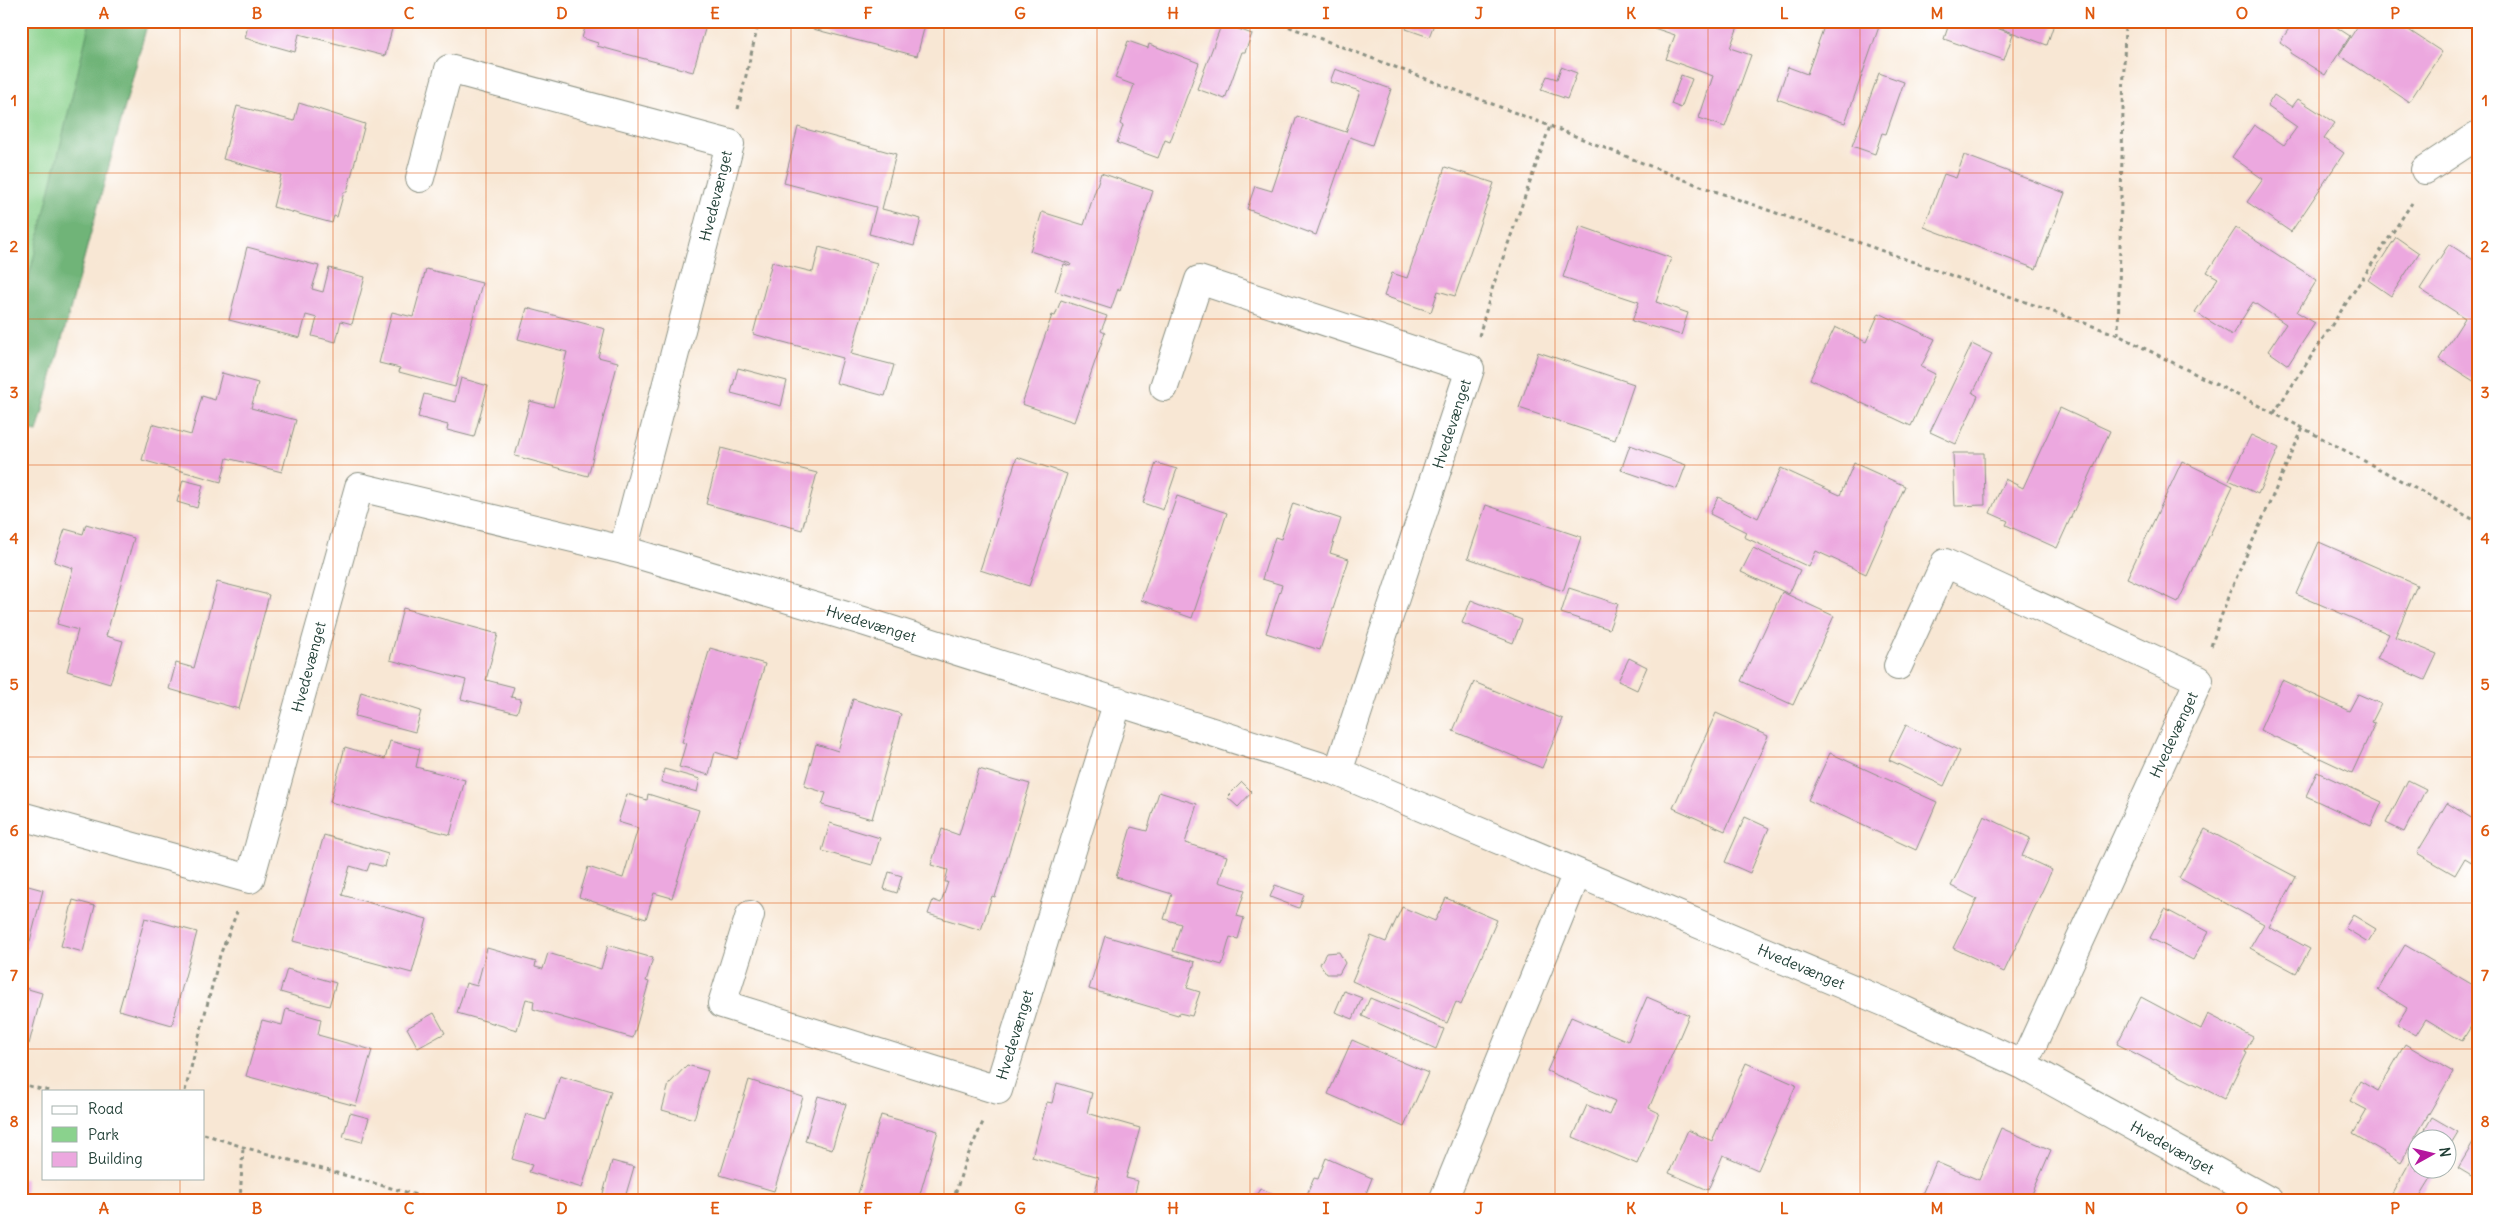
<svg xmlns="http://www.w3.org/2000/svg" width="2499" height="1222" font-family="Delius,sans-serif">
<rect width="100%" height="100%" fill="#fff"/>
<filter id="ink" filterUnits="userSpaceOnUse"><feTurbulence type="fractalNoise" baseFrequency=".02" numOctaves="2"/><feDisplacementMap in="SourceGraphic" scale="10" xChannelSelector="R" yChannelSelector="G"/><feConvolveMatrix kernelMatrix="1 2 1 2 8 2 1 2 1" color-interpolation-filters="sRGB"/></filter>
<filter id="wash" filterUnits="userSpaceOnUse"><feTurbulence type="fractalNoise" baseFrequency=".0096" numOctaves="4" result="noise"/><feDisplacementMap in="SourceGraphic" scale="20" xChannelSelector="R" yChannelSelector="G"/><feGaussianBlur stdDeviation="1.12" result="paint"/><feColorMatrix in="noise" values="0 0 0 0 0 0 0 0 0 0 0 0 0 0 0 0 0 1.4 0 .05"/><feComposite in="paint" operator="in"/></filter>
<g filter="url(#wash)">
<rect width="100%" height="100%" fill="#f8e7d4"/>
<!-- green -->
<path fill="#8ad28d" stroke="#548860" d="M21 21H148L37 432 21 428Z"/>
<!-- forest -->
<path fill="#6fb478" stroke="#477856" d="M90 21H148L37 432 21 428V311Z"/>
<g id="blocks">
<!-- building -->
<path fill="#eca8df" d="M249 21H394L385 56 299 34 295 52 245 38Z
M587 21H702L707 22 693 72 597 46 598 43 582 38Z
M815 21H926L917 56 813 29Z
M1409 21H1428L1434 24 1429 37 1406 29Z
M1549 21H1567L1565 27Z
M1653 21H1740L1730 48 1751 55 1725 127 1699 118 1713 76 1666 59 1675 35 1651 27Z
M1826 21H1873L1880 24 1845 123 1777 99 1788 67 1807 74Z
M1950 21H1977L2013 34 2004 60 1944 39Z
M1999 21H2055L2047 45 1997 27Z
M2294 21H2327L2350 36 2325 75 2290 53 2291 50 2280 42Z
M2361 21H2395L2442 52 2409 102 2339 55Z
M1222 23 1252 34 1245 52H1242L1225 99 1197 89Z
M1128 41 1148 48 1149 44 1199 63 1170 142 1165 140 1158 158 1117 143 1123 126 1120 124 1134 85 1115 78Z
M1561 67 1577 73 1567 99 1541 90 1547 76 1557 79Z
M1335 69 1391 89 1372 145 1350 137 1316 235 1247 209 1255 186 1272 191 1297 116 1346 132 1360 91 1330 82Z
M1879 73 1904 82 1886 134 1882 133 1875 154 1852 146Z
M1681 75 1692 79 1681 108 1671 104Z
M2274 95 2292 107 2298 99 2335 123 2324 139 2344 153 2291 232 2247 202 2263 179 2232 157 2254 125 2284 145 2297 127 2267 106Z
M299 103 365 124 347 192H344L337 217 334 216 332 223 273 207 281 175 223 159 237 106 294 121Z
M798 127 896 154 882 209 921 219 914 246 869 234 876 207 784 183Z
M1964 155 2065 193 2036 269 1924 227 1944 174 1956 178Z
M1445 167 1494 183 1455 296 1438 291 1431 312 1384 296 1392 273 1407 278Z
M1101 173 1153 191 1120 290 1118 289 1111 309 1055 291 1064 264 1070 266 1071 264 1030 251 1042 212 1084 225Z
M1580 226 1671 258 1656 302 1688 313 1681 335 1632 321 1639 302 1563 277Z
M2236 228 2317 280 2297 312 2315 323 2288 365 2268 351 2286 324 2253 302 2232 335 2195 312 2218 278 2207 272Z
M2396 237 2419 253 2391 296 2368 280Z
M2449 244 2478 263V378L2475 382 2439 359 2465 318 2420 289Z
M247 247 319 266 312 289 323 292 329 268 365 277 352 324 341 321 336 342 312 336 317 318 306 315 300 338 229 320Z
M819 247 877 263 851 354 894 365 885 396 836 383 843 358 753 334 772 262 813 272Z
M426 269 482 283 455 387 399 372 400 368 379 363 392 312 413 317Z
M1061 300 1107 316 1101 331 1105 333 1074 422 1022 404 1052 315 1055 316Z
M527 308 605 329 598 357 618 362 588 476 515 456 530 401 553 407 567 352 518 339Z
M1879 313 1935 339 1921 367 1935 374 1911 426 1810 379 1835 327 1866 342Z
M1972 344 1992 354 1973 393 1978 396 1956 444 1930 432Z
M1538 352 1634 384 1615 440 1519 408Z
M738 368 787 381 781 406 731 393Z
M222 373 258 383 251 408 296 420 282 472 227 458 221 482 142 460 152 424 191 435 202 396 215 400Z
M461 378 488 386 474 437 447 430 448 425 418 417 424 394 455 402Z
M2060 408 2110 431 2057 548 2006 525 2008 521 1990 513 2005 479 2023 488Z
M2251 435 2279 448 2258 494 2229 480Z
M1630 445 1686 465 1677 489 1621 470Z
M721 448 817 473 802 530 706 504Z
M1953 453H1984L1985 505 1955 506Z
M1017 457 1067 474 1029 586 980 570Z
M2182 461 2233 486 2178 602 2127 578Z
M1156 463 1177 469 1163 510 1143 503Z
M1854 463 1905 486 1866 574 1816 551 1809 567 1744 537 1746 532 1710 514 1718 497 1758 518 1781 468 1840 495Z
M183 480 203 485 197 508 177 502Z
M1177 496 1227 513 1192 618 1141 600Z
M1293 503 1341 519 1330 553 1349 559 1320 650 1266 633 1282 585 1262 579 1275 537 1281 539Z
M1486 505 1581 537 1563 591 1468 558Z
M86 524 134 538 106 636 123 641 110 684 67 671 78 630 57 624 73 568 54 562 65 529 83 534Z
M2319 542 2417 585 2395 637 2437 654 2425 680 2377 659 2389 634 2296 594Z
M1753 548 1800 570 1789 594 1741 572Z
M217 582 269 595 239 709 169 689 176 663 194 668Z
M1569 588 1618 604 1609 629 1561 613Z
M1782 592 1834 616 1793 705 1741 681Z
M1471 600 1522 620 1513 643 1462 623Z
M403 608 498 634 486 680 514 687 511 697 521 699 517 713 461 699 466 680 390 660Z
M710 648 765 664 737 759 715 752 709 775 679 767 686 743 682 742Z
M1629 658 1647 667 1637 690 1618 681Z
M2282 680 2349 711 2358 694 2381 704 2372 722 2375 723 2352 773 2260 730Z
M1474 682 1563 719 1542 768 1453 731Z
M361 692 421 711 415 732 355 716Z
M853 699 901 714 872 819 822 805 826 793 804 786 816 744 838 751Z
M1716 713 1768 736 1725 831 1673 808Z
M1906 725 1960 751 1944 786 1889 760Z
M390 741 420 749 416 767 465 780 450 835 330 802 345 747 385 759Z
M1830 753 1937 802 1916 850 1808 800Z
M664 769 700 779 697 792 661 782Z
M979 769 1030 784 995 897 992 896 981 930 928 914 933 900 941 903 948 882H945L948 870 931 865 942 829 959 835Z
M2317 772 2382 802 2371 826 2306 796Z
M2408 780 2426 789 2404 832 2386 823Z
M1242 782 1252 792 1238 807 1227 797Z
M1159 792 1197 804 1185 843 1227 856 1219 882 1245 890 1237 916 1244 918 1238 939 1230 937 1222 965 1173 951 1181 924 1164 919 1172 894 1116 877 1131 827 1147 831Z
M627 794 647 800 648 794 699 810 672 898 654 893 646 919 579 897 588 867 623 878 638 828 618 822Z
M2447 803 2473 819 2478 811V866L2465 858 2455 875 2417 853Z
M1984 816 2030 838 2022 856 2052 870 2004 972 1953 948 1977 899 1951 886Z
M1745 817 1769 828 1750 873 1725 862Z
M830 823 880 838 872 865 822 851Z
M2205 829 2296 877 2269 927 2310 949 2296 973 2250 948 2264 924 2179 878Z
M324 835 388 854 385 867 370 863 367 871 350 866 342 895 427 919 412 973 293 941Z
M889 872 902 876 897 893 884 889Z
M21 884 43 890 22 973H21Z
M1275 885 1304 895 1299 908 1270 897Z
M1446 898 1497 920 1461 1005 1456 1002 1447 1023 1352 981 1371 936 1386 942 1402 907 1435 921Z
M73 900 95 906 83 952 61 946Z
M2165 909 2208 932 2193 960 2150 938Z
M2353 915 2376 929 2368 942 2345 928Z
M145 918 197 932 172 1025 119 1010Z
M1105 936 1195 962 1187 988 1200 992 1192 1016 1179 1013 1178 1015 1089 989Z
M608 945 653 958 646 981 649 982 633 1038 533 1009 534 1001 526 999 517 1030 457 1013 466 983 477 986 487 948 536 962 535 967 543 969 548 953 601 969Z
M2405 945 2478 988V1015L2462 1041 2426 1019 2416 1035 2397 1024 2407 1008 2378 990Z
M1339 952 1345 963 1339 974H1327L1320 964 1326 953Z
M287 969 336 983 329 1006 280 992Z
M21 987 42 993 29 1044 21 1042Z
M1344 991 1362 998 1353 1019 1335 1012Z
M1647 997 1689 1015 1649 1108 1659 1113 1637 1164 1573 1137 1587 1105 1609 1115 1615 1101 1547 1071 1571 1017 1628 1041Z
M2141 997 2201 1029 2208 1014 2253 1037 2245 1052 2247 1053 2224 1099 2117 1044Z
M1370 998 1444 1029 1436 1049 1362 1016Z
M286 1009 321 1019 318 1035 372 1050 356 1106 246 1076 262 1020 282 1025Z
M434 1013 445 1033 418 1048 407 1028Z
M1352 1040 1428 1073 1404 1127 1328 1094Z
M2405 1044 2453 1072 2401 1162 2353 1134 2367 1110 2350 1101 2361 1081 2378 1091Z
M1746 1063 1796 1085 1758 1170 1723 1155 1708 1190 1669 1173 1688 1130 1712 1141Z
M687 1065 708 1071 694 1119 662 1110 669 1084Z
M560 1076 611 1091 582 1188 529 1172 532 1165 512 1159 526 1114 546 1120Z
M749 1080 803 1097 774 1191 720 1175Z
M1057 1083 1092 1093 1087 1113 1140 1128 1126 1178 1138 1181 1133 1201H1104L1093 1198 1099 1177 1032 1157 1047 1102 1052 1103Z
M818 1096 846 1104 832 1149 805 1141Z
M350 1113 369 1118 362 1142 343 1137Z
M881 1115 938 1131 918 1201H856Z
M2432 1117 2458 1132 2446 1152V1140H2419Z
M2001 1128 2051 1150 2029 1201H1919L1936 1162 1979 1180Z
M2478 1135V1180L2458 1168Z
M2416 1143V1170H2436L2417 1201H2388L2416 1151 2413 1149Z
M1326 1158 1372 1178 1363 1201H1304L1314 1178 1318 1179Z
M612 1161 634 1167 624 1201H601Z
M21 1179H26V1201H21Z
M1260 1188 1289 1201H1254Z"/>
</g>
</g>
<g filter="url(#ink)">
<use href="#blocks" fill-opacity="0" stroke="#8c9284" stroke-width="1"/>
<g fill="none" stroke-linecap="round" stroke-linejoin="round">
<defs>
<path id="street" d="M2425 170 2478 135
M420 178 449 69 730 144 623 550
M1164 387 1199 280 1470 369 1338 772
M1898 666 1945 563 2199 680 2023 1065
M21 816 250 879 359 487 623 550 863 621 1338 772 1903 1010 2023 1065 2269 1201
M750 915 722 1004 998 1090 1118 701
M1443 1201 1577 873"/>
</defs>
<!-- street casing -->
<use href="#street" stroke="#8c9284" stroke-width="30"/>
<!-- path -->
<path stroke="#8c9284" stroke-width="3" stroke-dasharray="4 4" stroke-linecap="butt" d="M1274 21 1550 126 1695 184 2118 335 2303 428 2478 522
M738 109 759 21
M2118 335 2125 21
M1479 336 1493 286 1550 126
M2274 413 2412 203
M2211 646 2229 594 2303 428
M21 1084 49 1091
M185 1091 220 955 237 912
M204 1134 243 1147 438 1201
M240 1201 243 1147
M953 1201 965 1162 983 1122"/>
<!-- street -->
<use href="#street" stroke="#fff" stroke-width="28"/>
</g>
</g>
<!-- grid -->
<path fill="none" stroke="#de580e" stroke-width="1" stroke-opacity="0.55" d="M180 21V1091M333 21V1201M486 21V1201M638 21V1201M791 21V1201M944 21V1201M1097 21V1201M1250 21V1201M1402 21V1201M1555 21V1201M1708 21V1201M1860 21V1201M2013 21V1201M2166 21V1201M2319 21V1201M21 173H2478M21 319H2478M21 465H2478M21 611H2478M21 757H2478M21 903H2478M21 1049H2478M180 1178V1201"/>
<g text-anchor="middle" stroke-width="5" stroke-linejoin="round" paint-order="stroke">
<!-- street labels -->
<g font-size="15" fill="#1f3d34" stroke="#fff">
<text transform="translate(716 196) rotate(-76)" y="5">Hvedevænget</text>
<text transform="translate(1452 424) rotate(-72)" y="5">Hvedevænget</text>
<text transform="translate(871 624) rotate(17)" y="5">Hvedevænget</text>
<text transform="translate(309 667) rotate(-75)" y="5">Hvedevænget</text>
<text transform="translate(2174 735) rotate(-65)" y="5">Hvedevænget</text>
<text transform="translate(1801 967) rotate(23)" y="5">Hvedevænget</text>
<text transform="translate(1015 1035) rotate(-73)" y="5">Hvedevænget</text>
<text transform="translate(2172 1148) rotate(29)" y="5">Hvedevænget</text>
</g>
</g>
<!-- margin -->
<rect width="2499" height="1222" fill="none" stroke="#fff" stroke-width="55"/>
<!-- legend -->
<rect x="42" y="1090" width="162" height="90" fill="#ffffff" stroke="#a5b1ae"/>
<rect x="52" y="1106" width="25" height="8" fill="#ffffff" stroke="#a5b1ae"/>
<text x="88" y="1114" font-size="15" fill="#1f3d34">Road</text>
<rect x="52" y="1127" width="25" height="15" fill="#8ad28d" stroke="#a5b1ae"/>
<text x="88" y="1140" font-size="15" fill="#1f3d34">Park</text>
<rect x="52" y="1152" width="25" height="15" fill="#eca8df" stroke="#a5b1ae"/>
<text x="88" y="1164" font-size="15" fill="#1f3d34">Building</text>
<!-- north arrow -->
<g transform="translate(2432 1154) rotate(82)"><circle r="24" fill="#ffffff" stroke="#a5b1ae"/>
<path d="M0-4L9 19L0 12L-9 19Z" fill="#b5179e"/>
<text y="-8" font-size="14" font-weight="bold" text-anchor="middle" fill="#1f3d34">N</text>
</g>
<rect x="28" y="28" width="2444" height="1166" fill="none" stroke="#de580e" stroke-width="2"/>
<g font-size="16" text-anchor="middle" font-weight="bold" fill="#de580e">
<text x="104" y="19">A</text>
<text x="257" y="19">B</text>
<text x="409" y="19">C</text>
<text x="562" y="19">D</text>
<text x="715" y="19">E</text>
<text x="868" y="19">F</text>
<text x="1020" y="19">G</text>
<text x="1173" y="19">H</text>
<text x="1326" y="19">I</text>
<text x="1479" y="19">J</text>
<text x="1631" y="19">K</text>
<text x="1784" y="19">L</text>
<text x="1937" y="19">M</text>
<text x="2090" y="19">N</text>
<text x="2242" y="19">O</text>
<text x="2395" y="19">P</text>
<text x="14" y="106">1</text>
<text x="2485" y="106">1</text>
<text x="14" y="252">2</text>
<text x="2485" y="252">2</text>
<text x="14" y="398">3</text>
<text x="2485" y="398">3</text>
<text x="14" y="544">4</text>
<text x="2485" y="544">4</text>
<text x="14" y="690">5</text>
<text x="2485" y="690">5</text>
<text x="14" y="836">6</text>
<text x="2485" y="836">6</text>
<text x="14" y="981">7</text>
<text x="2485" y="981">7</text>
<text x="14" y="1127">8</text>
<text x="2485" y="1127">8</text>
<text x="104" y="1214">A</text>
<text x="257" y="1214">B</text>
<text x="409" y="1214">C</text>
<text x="562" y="1214">D</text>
<text x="715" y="1214">E</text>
<text x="868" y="1214">F</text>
<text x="1020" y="1214">G</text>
<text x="1173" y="1214">H</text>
<text x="1326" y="1214">I</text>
<text x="1479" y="1214">J</text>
<text x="1631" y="1214">K</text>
<text x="1784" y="1214">L</text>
<text x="1937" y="1214">M</text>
<text x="2090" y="1214">N</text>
<text x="2242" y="1214">O</text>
<text x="2395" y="1214">P</text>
</g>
</svg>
